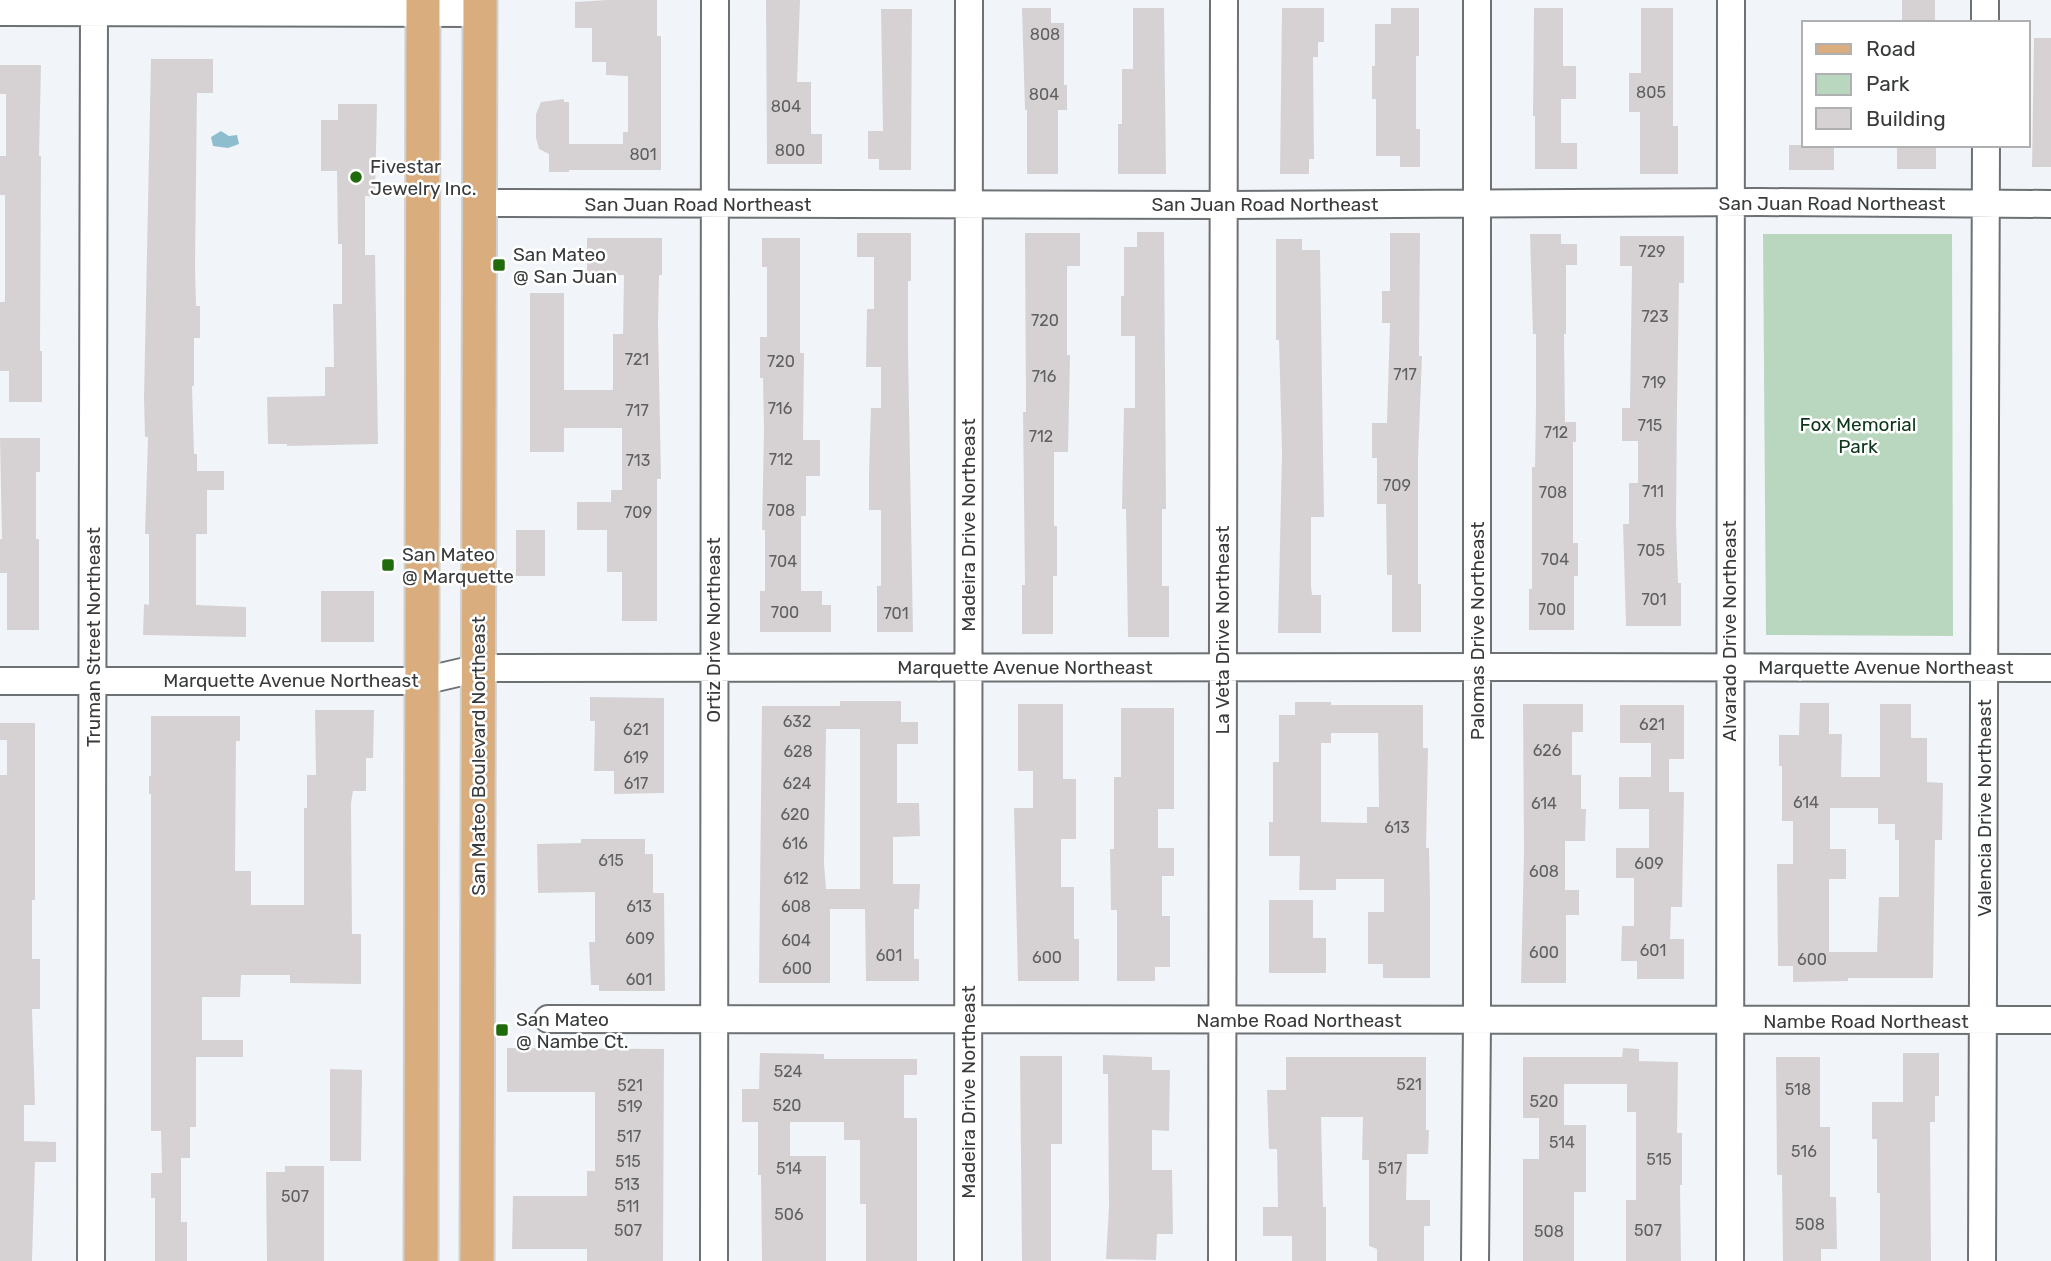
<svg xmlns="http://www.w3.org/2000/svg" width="2051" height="1261" font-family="Rubik,sans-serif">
<rect width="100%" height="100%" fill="#f1f5f9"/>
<!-- green -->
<path fill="#b9d6bf" d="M1763 234H1952L1953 636 1766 635Z"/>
<!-- water -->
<path fill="#8ebece" d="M221 131 229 136 237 135 239 144 228 148 213 146 211 137Z"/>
<!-- building -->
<path fill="#d6d2d4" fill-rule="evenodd" d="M607 0H657V36H661V170H569V172H549V154L539 149 536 138V114L541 102 564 99V102H569V144H623V132H628V76L606 75V62H592V28H575V2Z
M766 0H800L797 82H811V134H822V164H767Z
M1902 0H1935V23H1902Z
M1022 8H1051V23H1064V85H1067V110H1058V174H1027V110H1025Z
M1133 8H1164L1166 174H1118V124H1122V69H1133Z
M1282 8H1324V42H1318V57H1313L1314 159H1309V174H1280Z
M1391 8H1419V56H1416V129H1420V167H1400V156H1376V99H1372V66H1375V24H1391Z
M1534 8H1563V66H1576V99H1561V143H1577V169H1535V116H1533Z
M1641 8H1673V126H1678V174H1640V112H1629V73H1641Z
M881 9H912L911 170H879V159H868V131H883Z
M2034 38H2051V167H2032Z
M151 59H213V93H197L195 266 196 306H200V338H194V386H192L194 454H197V471H224V490H207V534H196V605L246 607V637L143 635 144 604 149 605V534H145L148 437H145L144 398Z
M0 65H41L39 156H41L40 351H42V402H9V371H0V302H5V195H0V156H6V94H0Z
M338 104H377L375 196H365V255H375L378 444 287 446V444H268L267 397 325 396V367H334L333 304H342V244H338L337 171H321V120H338Z
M1789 145H1834V170H1789Z
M1897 145H1936V169H1897Z
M1137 232H1164L1166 509H1162V586H1169V637H1128L1126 509H1122L1124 408H1135V336H1121V296H1124V247H1137Z
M857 233H911V281H908V350L913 632H877V586H881V510H869V472L871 408H881V367H866L867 309H874V257H857Z
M1025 233H1080V266H1067V355H1070L1068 452H1054V526H1057V576H1053V634H1022V585H1025L1023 412H1026Z
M1390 233H1420L1419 356H1422L1418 458V584H1421V632H1392V575H1387L1386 504H1377V458H1372V423H1387L1390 323H1382V291H1390Z
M1530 234H1561V244H1577V265H1566V334H1564L1565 422H1576V442H1573V543H1578V576H1574V630H1529V589H1532V467H1535L1536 408V334H1533Z
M1620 236H1684V283H1679L1677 408 1676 524 1678 583H1681V626H1626L1623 524H1629V483H1638V441H1622V408H1630L1632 266H1620Z
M587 238H662V275H659L658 324 661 479H657V621H622V572H607V530H577V502H611V490H622V428H564V452H530V293H564V390H613V334H623L624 275H587Z
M762 238H800V353H804L803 440H820V476H806V516H801V591H822V605H831V632H760V591H765V530H762L764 430 763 378H760V337H767V267H762Z
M1276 239H1302V250H1320L1324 517H1311V586L1312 595H1321V633H1278L1282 452 1279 340H1276Z
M0 438H40V472H36V539H39V630H7V573H0V539H2Z
M516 530H545V576H516Z
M321 591H374V642H321Z
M590 697 664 698V793L614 794V771H594L595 721H590Z
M840 701H901V722H918V744H897V803H919L920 836 893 837V884H920L919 909H914V959H919V981H866L865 909H830V983H759L762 706H840ZM826 729H860V889H826L824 864Z
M1295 702H1331V705H1423V748H1428L1426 848H1429L1430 895V978H1383V964H1368V912H1384V879H1336V890H1299L1300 856H1269V822H1273V762H1279V715H1295ZM1331 733H1378L1379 807H1367V823L1321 822V743H1331Z
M1800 703H1829V734H1842L1841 777H1880V704H1911V738H1927V782L1943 783 1942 840H1935L1933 978H1848V981L1793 982V966H1778L1777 864H1793V821H1782V766H1779V735H1799ZM1830 808H1878V824H1895V840H1899V897H1879L1877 952H1829V879H1846V849H1830Z
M1018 704H1063V779H1076V839H1061V887H1074V939H1079V981H1018L1014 808H1033V771H1018Z
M1523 704H1583V732H1572V775H1581V809H1586L1585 841H1565V890H1579V915H1566V983H1521L1524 851Z
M1620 705H1684V759H1669V792H1684L1682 907H1671L1670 939H1684V979H1637V961H1621L1622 926H1634V878H1616V848H1649V809H1619V777H1651V743H1620Z
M1121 708H1174V809H1158V848H1174V876H1162V916H1170V967H1155V981H1117V910H1111L1110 849H1114V777H1121Z
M315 710H374L373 758H366V791H353L351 803 352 934H361V984L290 983V975H241L240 997H202V1040H243V1057H196V1127H190V1158H181V1222H187V1261H155V1198H151V1173H162L161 1131H151V794H149V776H151V716H240V741H236L235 871H251V905H304V808H307V775H316Z
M0 723H35V900H32V959H40V1009H32L35 1105H24V1141L56 1142V1162H35L32 1261H0V775H7V740H0Z
M581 839H645V854H653V893H664L665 991H599V985H591L589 942H595V892L538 893 537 844 581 843Z
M1269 900H1313V938H1326V973H1269Z
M507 1048 664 1049 663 1261H587V1249H512L513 1196H587V1171H595V1092H507Z
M1623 1048 1639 1049V1061L1678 1062 1677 1133H1682V1185H1680L1681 1261H1626V1200H1636V1112H1627V1084H1564V1125H1586V1192H1574V1261H1523V1159H1539V1118H1523V1057H1622Z
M760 1053 824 1054V1059H917V1075H904V1118H917V1261H866V1204H860V1140H844V1122H790V1156H826V1261H762L761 1175H758V1122H742V1089H759Z
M1903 1053H1939V1096H1935V1122H1930L1931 1261H1880V1193H1877V1139H1872V1102H1903Z
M1103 1055 1152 1057V1070H1170L1169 1131 1152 1130V1170H1172L1173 1234H1157L1156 1260 1106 1259 1109 1207 1108 1074H1103Z
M1020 1056H1062V1144H1051V1261H1022Z
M1286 1057H1426V1130H1429L1428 1154H1407L1406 1200H1430V1226H1424V1261H1377V1249L1369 1246V1160H1362L1363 1117H1321L1323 1207H1326V1261H1292V1236H1263V1207H1278L1277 1149H1269L1267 1090H1286Z
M1776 1057H1820V1127H1830V1197H1836L1837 1249H1821V1261H1783L1782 1175H1777Z
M330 1069 362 1070 361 1161H330Z
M285 1166H324V1261H267L266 1172H285Z"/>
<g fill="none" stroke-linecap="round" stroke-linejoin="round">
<defs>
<path id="minor" d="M1985 0V23
M0 12 480 13
M480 203 1223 205 1760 202 2051 204
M0 681H423L479 668C1003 668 1527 666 2051 668
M548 1019 2051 1020
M91 1261 94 12
M714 1261 715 0
M968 1261 969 0
M1222 1261 1224 0
M1475 1261 1477 1021V0
M1730 1261 1731 0
M1982 1261 1986 145"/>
<path id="major" d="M421 1261 423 0
M477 1261 480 0"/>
</defs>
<!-- minor casing -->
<use href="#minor" stroke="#6d7173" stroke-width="30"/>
<!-- major casing -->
<use href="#major" stroke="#cfd0d0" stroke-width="37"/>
<!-- minor -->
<use href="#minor" stroke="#fff" stroke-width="26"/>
<!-- major -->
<use href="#major" stroke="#d9ad7e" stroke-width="33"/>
</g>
<!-- markers -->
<g fill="#206b0b" stroke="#fff" stroke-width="2.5">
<circle cx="356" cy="177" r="7"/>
<rect x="492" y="258" width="14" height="14" rx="3.5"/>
<rect x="381" y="558" width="14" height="14" rx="3.5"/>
<rect x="495" y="1023" width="14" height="14" rx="3.5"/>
</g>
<g text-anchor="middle" stroke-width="5" stroke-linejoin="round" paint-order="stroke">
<!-- number labels -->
<g font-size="16" fill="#606061">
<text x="1045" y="40">808</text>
<text x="1651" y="98">805</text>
<text x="1044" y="100">804</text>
<text x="786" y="112">804</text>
<text x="790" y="156">800</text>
<text x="643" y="160">801</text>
<text x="1652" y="257">729</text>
<text x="1655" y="322">723</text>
<text x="1045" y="326">720</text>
<text x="637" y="365">721</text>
<text x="781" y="367">720</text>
<text x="1405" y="380">717</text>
<text x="1044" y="382">716</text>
<text x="1654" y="388">719</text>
<text x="780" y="414">716</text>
<text x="637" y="416">717</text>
<text x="1650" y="431">715</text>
<text x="1556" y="438">712</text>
<text x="1041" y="442">712</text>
<text x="781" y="465">712</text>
<text x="638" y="466">713</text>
<text x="1397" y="491">709</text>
<text x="1653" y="497">711</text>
<text x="1553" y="498">708</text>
<text x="781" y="516">708</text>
<text x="638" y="518">709</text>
<text x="1651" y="556">705</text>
<text x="1555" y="565">704</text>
<text x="783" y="567">704</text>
<text x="1654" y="605">701</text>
<text x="1552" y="615">700</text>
<text x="785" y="618">700</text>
<text x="896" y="619">701</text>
<text x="797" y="727">632</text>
<text x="1652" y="730">621</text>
<text x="636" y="735">621</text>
<text x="1547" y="756">626</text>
<text x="798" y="757">628</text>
<text x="636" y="763">619</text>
<text x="636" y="789">617</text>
<text x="797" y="789">624</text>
<text x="1806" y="808">614</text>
<text x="1544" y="809">614</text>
<text x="795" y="820">620</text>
<text x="1397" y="833">613</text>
<text x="795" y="849">616</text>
<text x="611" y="866">615</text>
<text x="1649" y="869">609</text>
<text x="1544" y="877">608</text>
<text x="796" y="884">612</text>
<text x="639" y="912">613</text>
<text x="796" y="912">608</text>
<text x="640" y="944">609</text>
<text x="796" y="946">604</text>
<text x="1653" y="956">601</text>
<text x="1544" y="958">600</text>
<text x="889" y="961">601</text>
<text x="1047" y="963">600</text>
<text x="1812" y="965">600</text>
<text x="797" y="974">600</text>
<text x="639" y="985">601</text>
<text x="788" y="1077">524</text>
<text x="1409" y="1090">521</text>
<text x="630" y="1091">521</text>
<text x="1798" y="1095">518</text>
<text x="1544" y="1107">520</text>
<text x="787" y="1111">520</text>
<text x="630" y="1112">519</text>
<text x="629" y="1142">517</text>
<text x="1562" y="1148">514</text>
<text x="1804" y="1157">516</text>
<text x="1659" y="1165">515</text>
<text x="628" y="1167">515</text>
<text x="789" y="1174">514</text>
<text x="1390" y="1174">517</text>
<text x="627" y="1190">513</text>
<text x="295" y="1202">507</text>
<text x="628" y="1212">511</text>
<text x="789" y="1220">506</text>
<text x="1810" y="1230">508</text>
<text x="628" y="1236">507</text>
<text x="1648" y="1236">507</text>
<text x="1549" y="1237">508</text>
</g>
<!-- poi labels -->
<g font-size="19" fill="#383a3b" stroke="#fff" text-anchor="start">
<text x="370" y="173">Fivestar<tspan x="370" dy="22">Jewelry Inc.</tspan></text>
<text x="513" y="261">San Mateo<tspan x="513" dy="22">@ San Juan</tspan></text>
<text x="402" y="561">San Mateo<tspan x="402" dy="22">@ Marquette</tspan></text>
<text x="516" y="1026">San Mateo<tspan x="516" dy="22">@ Nambe Ct.</tspan></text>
</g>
<!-- street labels -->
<g font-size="19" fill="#383a3b" stroke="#fff">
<text x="1832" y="210">San Juan Road Northeast</text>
<text x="698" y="211">San Juan Road Northeast</text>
<text x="1265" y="211">San Juan Road Northeast</text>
<text transform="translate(968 525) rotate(-90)" y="7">Madeira Drive Northeast</text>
<text transform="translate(713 630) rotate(-90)" y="7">Ortiz Drive Northeast</text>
<text transform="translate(1222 630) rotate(-90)" y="7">La Veta Drive Northeast</text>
<text transform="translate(1477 631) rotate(-90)" y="7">Palomas Drive Northeast</text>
<text transform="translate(1729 631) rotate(-90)" y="7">Alvarado Drive Northeast</text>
<text transform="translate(93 637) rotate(-90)" y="7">Truman Street Northeast</text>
<text x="1025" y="674">Marquette Avenue Northeast</text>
<text x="1886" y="674">Marquette Avenue Northeast</text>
<text x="291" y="687">Marquette Avenue Northeast</text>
<text transform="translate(478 756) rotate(-90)" y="7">San Mateo Boulevard Northeast</text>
<text transform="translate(1984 808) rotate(-90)" y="7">Valencia Drive Northeast</text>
<text x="1299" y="1027">Nambe Road Northeast</text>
<text x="1866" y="1028">Nambe Road Northeast</text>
<text transform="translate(968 1092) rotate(-90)" y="7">Madeira Drive Northeast</text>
</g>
<!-- park labels -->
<g font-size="19" fill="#0d371b" stroke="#fff">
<text x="1858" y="431">Fox Memorial<tspan x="1858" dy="22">Park</tspan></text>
</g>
</g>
<!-- legend -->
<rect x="1802" y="21" width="228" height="126" fill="#ffffff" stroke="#afb0b1" stroke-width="2"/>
<rect x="1816" y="44" width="35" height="10" fill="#d9ad7e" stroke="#afb0b1" stroke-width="2"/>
<text x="1866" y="56" font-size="21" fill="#383a3b">Road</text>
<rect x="1816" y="74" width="35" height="21" fill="#b9d6bf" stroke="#afb0b1" stroke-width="2"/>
<text x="1866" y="91" font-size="21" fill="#383a3b">Park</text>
<rect x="1816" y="108" width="35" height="21" fill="#d6d2d4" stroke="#afb0b1" stroke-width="2"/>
<text x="1866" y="126" font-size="21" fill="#383a3b">Building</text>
</svg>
